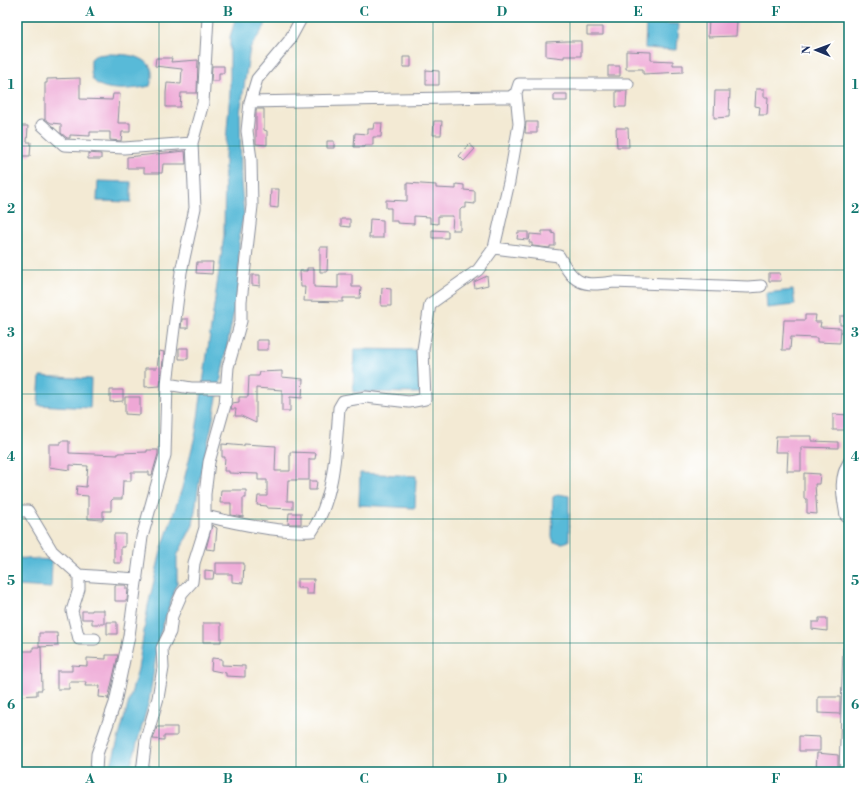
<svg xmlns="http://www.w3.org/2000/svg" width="866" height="789" font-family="'Libre Bodoni',serif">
<rect width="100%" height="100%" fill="#fff"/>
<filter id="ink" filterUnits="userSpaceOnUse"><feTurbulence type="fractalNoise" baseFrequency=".025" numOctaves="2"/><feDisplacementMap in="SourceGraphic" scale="8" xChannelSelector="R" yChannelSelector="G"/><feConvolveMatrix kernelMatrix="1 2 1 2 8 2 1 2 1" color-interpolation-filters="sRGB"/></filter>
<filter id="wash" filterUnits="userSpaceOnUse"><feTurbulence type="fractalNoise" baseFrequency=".012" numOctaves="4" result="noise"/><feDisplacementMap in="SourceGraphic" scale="16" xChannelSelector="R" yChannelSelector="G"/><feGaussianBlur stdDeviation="0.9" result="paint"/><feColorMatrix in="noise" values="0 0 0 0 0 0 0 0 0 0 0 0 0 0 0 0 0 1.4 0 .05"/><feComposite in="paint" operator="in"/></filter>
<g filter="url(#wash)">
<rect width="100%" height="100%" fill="#f3ead4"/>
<!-- water -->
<path fill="#59bad8" stroke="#3a749b" d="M236 17H266L265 26 250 48 240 113 241 183 244 214 239 236V285L211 429 200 476 193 525 177 556V583L159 637 149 701 129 772H109L138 669 148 606 161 551 182 488 196 432 224 236 225 155 230 92V37Z
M646 23 679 24 677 50 645 48Z
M106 54C128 54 161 55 150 86 137 89 104 93 94 81 90 76 91 65 91 59L96 55Z
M98 181 131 182V202L97 201Z
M793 290 795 305 767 308 766 293Z
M354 349 421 350V393L353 392Z
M40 376 91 379 90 408 38 405Z
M360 473 416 476 415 508 359 505Z
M558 494 569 496V541L563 543 554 542 552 537 553 497Z
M17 558 52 560 51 588 17 586Z"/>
<g id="blocks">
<!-- building -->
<path fill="#eea7d5" d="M726 17H734L733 21H737L736 36 708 37 709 19 726 20Z
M587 27H603V35H587Z
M567 41H581V56H564V58L546 56V42Z
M626 51 651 52V60L673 61V65H683V72L643 74V69H626Z
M403 57H411V67H403Z
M156 58H172L171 62 198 60 197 93H181L180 107H166V93L167 83 181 84 182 69 155 66Z
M212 66H224V73H219V81H211Z
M608 66H620V76H608Z
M426 70 439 71V85H426Z
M80 78V99L112 100 113 94H120L118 123H130V132H122L121 141 110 140V132H90V136L70 135V138H67L61 133V124L51 123 45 119V83H47V79Z
M756 89H764V97H768L767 115H759L760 107 755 106Z
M616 91H627L626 107H616Z
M715 91H730L729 117 714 118Z
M554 94H567V101H554Z
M256 109H264V130L267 131V145L256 144Z
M434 121H442L441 135H433Z
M526 122H537V133H525Z
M374 123H382L381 137H373V145H365V147H354L355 133 368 134V129H373Z
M17 126H28L27 142H31L30 156H17Z
M616 128H628L629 147H617Z
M327 141H334V148H327Z
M469 144 475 149 464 161 459 156Z
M185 151 186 164H163L162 173H144V168H127V157Z
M88 153 101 154V159H88Z
M407 183 436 185V188L456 189V184L464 185V190L475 191V204L466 203V208H462L460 210V230H452L453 216H438V224L430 223V217L414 216V224L397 223V221H391V208H386V200L407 201Z
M271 189H279L278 208 270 207Z
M341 219H350V227L341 226Z
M370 219 383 220V238H369Z
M432 230 448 231V238H432Z
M542 231H552V233L555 234V246H550V248L532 246V243H529L530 234 542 235Z
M518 232H528V240L517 239Z
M320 247H328L327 272H320Z
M197 262H213L212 274 196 273Z
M307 268H314V287L338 288V274H352V287H361L360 298H343V302L304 301 305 287H301L300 271H307Z
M769 273H780L781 281H769Z
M252 275H260V286L252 285Z
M487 276 488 285 475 288 474 282Z
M382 288 391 289V306H381Z
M805 315H816L815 322H821L820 327 841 328 840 343 817 342V338L791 337 790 350H782L784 320H805Z
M840 316H847L846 325H840Z
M182 319H188V328H181Z
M257 340H268V350H257Z
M179 348H188V359H179Z
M159 351 164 352 160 386 145 387V368H157Z
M282 371V377L303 379 302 398 290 397V411H282V390L256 388V423L241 416H235L236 409H231L232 403 239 402V397H248L249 376H259L260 372Z
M110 390H123V401L110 402Z
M125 397H140V415L125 414Z
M833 414 849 415V430H833Z
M776 436H812V441L838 442V448L801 447V471H787L788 452H775Z
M61 441H69V453L118 455V453L147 452V450H158V454L152 475H149V472H131V481H123L122 499H113L111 501V511H103V520L88 519V496L76 495 77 486 86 487 88 466 70 465V470L49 467V444H61Z
M222 444 244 446V444L276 446 275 471H290V452L316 453 315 459H309V480H288L287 501H293V509L267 508V506L257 505 258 496H267V480H258V474L229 473V471H224L225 457H222Z
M804 473 820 474 819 484H815L817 514 807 513V499H804Z
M309 481H317L316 490H309Z
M221 490H246V498H243V517L231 515V503H220Z
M289 513H301V524H288Z
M212 525 217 528 215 550 206 549Z
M114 534H125V547H121V563H114Z
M216 563H244L243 583 232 582V574H216Z
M205 570 214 571 213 579H205Z
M297 579H314L313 594H306V588H297Z
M115 585H126V589H128L127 601H115Z
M92 610H104V624H92V619H82V611H92Z
M819 618H827V631L812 629V622H819Z
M107 622H117V634H107Z
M203 623H221V642H203Z
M39 633H57L58 646 39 647Z
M33 647H41L42 690H37V695L19 696 17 669H19V664H22V651H33Z
M106 655H118L108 700V698L99 697 100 686H85L86 682H69V689H57V671H72V665L87 666V658L106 659Z
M212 658 222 659V665L245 666V677L226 676V673L211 670Z
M818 697H840V714L818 713Z
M157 727H177V736H164V740L153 739Z
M799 736 820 737V751H799Z
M817 753 838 755V772H816Z"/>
</g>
</g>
<g filter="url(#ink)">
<use href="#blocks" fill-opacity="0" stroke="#878c99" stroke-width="1"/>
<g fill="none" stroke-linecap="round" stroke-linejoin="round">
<defs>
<path id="minor" d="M250 102 497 97H510L516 93 519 84H628
M42 125 64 145 124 148 192 143
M494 248 559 256C574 284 582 287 613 282L748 287 761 286
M167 384 191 388H225
M849 462C838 480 843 496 846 516L849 518
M17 511H28L52 551 79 575 137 579
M206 516C238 524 279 533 312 531 335 498 336 446 339 408L343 401 366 397 409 402 425 399 423 350 430 304 478 270 494 248 509 182 519 124 516 93
M79 575V589L72 611 79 639H95
M96 772 97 754 115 703 129 636 142 537 165 455 167 384 181 272 195 208 192 143 203 103 208 17
M142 772 146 739 158 698 163 668 162 648 170 632 172 616 182 593 192 582 194 563 205 528V494L209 462 225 405 228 367 241 321V301L252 206 251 159 247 131 250 102 257 79 289 41 302 17
M845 772 849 649"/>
</defs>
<!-- minor casing -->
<use href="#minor" stroke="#878c99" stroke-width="13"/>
<!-- minor -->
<use href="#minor" stroke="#fff" stroke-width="11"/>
</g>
</g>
<!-- grid -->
<path fill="none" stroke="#0f766e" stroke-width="1" stroke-opacity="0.55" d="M159 17V772M296 17V772M433 17V772M570 17V772M707 17V772M17 146H849M17 270H849M17 394H849M17 519H849M17 643H849"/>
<!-- margin -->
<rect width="866" height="789" fill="none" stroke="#fff" stroke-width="44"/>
<!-- north arrow -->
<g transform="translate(816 50) rotate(271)" stroke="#ffffff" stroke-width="3" paint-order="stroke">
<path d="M0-3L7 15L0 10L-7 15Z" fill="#1b2f5e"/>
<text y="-6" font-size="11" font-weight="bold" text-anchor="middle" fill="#1b2f5e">N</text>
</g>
<rect x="22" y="22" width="822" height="745" fill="none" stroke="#0f766e" stroke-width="1.5"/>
<g font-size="13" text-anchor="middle" font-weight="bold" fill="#0f766e">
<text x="90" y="16">A</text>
<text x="228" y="16">B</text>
<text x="364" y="16">C</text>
<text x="502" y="16">D</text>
<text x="638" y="16">E</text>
<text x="776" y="16">F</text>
<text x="11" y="89">1</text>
<text x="855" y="89">1</text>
<text x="11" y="213">2</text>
<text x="855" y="213">2</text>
<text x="11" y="337">3</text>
<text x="855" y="337">3</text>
<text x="11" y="461">4</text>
<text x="855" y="461">4</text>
<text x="11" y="585">5</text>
<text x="855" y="585">5</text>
<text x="11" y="709">6</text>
<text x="855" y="709">6</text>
<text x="90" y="783">A</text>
<text x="228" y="783">B</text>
<text x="364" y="783">C</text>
<text x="502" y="783">D</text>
<text x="638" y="783">E</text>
<text x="776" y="783">F</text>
</g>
</svg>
